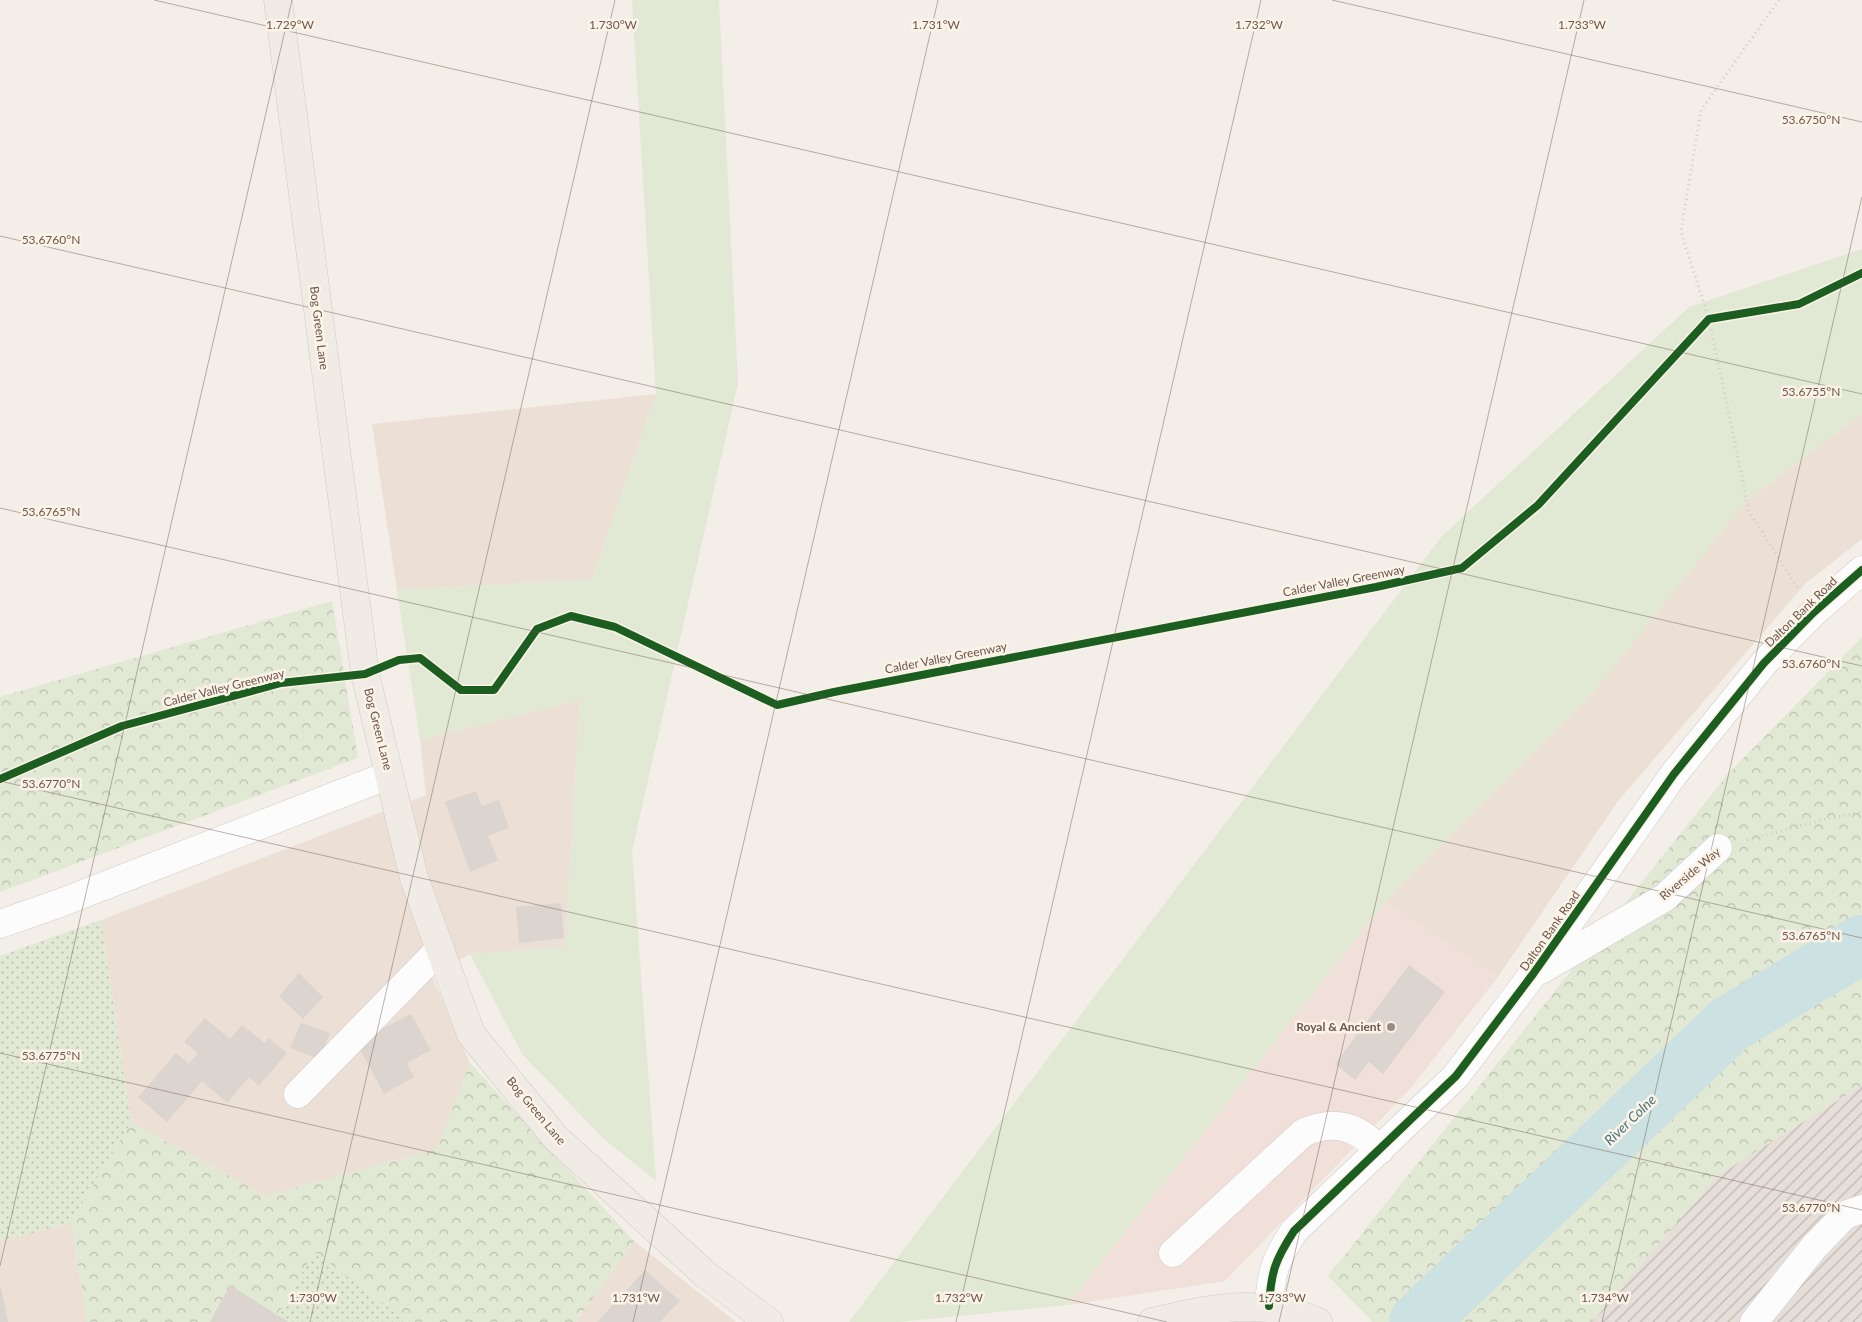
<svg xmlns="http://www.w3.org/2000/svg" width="1862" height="1322" font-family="Lato,sans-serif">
<defs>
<pattern id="industrial-furrows" width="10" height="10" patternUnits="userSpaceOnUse" patternTransform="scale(1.25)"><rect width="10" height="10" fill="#e5ded9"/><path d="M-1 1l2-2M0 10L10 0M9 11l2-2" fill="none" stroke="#beb7b2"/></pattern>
<pattern id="forest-crowns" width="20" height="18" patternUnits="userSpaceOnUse" patternTransform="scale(1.25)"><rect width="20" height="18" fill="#e1e8d4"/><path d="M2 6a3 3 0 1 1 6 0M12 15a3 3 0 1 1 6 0" fill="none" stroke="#babfae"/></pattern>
<pattern id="garden-dots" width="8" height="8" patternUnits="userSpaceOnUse" patternTransform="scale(1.25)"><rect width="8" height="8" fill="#e1e8d4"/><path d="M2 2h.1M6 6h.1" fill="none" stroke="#babfae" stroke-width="1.8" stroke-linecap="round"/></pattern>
</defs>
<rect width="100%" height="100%" fill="#f3eee8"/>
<!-- residential -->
<path fill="#ece0d6" d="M656 394 592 579 397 590 372 424Z
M1862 414V539L1805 584 1618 801 1498 977 1385 902 1590 697 1745 503Z
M580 700 565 947 470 954 432 976 470 1063 437 1149 266 1196 131 1122 101 920 426 795 420 740Z
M71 1222 87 1322H0V1242Z
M634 1241 736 1322H576Z"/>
<!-- commercial -->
<path fill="#f0e0d9" d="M1385 902 1498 977 1409 1090 1225 1281 1068 1305Z"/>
<!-- industrial -->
<path fill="url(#industrial-furrows)" d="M1862 1085V1322H1592L1717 1176Z"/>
<!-- green -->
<path fill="#e1e8d4" d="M632 0H719L738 383 632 851 656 1181 604 1139 522 1054 470 954 565 947 580 700 420 740 397 590 592 579 656 394Z
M1862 249V414L1745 503 1590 697 1385 902 1068 1305 900 1322H849L1442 536 1689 307Z"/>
<!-- forest -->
<path fill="url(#forest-crowns)" d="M332 601 358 758 0 892V697Z
M1862 637V1085L1717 1176 1592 1322H1373L1328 1276 1728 774Z
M470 1063 634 1241 576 1322H408L314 1252 274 1322H87L71 1222 131 1122 266 1196 437 1149Z"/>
<!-- garden -->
<path fill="url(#garden-dots)" d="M101 920 131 1122 71 1222 0 1242V956Z
M314 1252 408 1322H274Z"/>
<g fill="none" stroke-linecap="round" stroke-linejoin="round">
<!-- river -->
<path stroke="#cce1e1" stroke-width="58" d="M1418 1322 1730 1024 1862 944"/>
</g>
<!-- building -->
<path fill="#dcd4ce" d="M476 791 482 806 499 800 509 828 488 836 498 860 470 872 445 802Z
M561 903 564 938 519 943 516 907Z
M1409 965 1445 992 1383 1074 1369 1062 1355 1080 1335 1064Z
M299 973 323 997 303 1019 279 996Z
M411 1014 431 1050 407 1063 414 1077 384 1094 356 1042Z
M205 1018 230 1039 242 1025 265 1043 269 1038 287 1053 259 1086 249 1077 227 1103 202 1081 167 1122 138 1097 176 1053 189 1064 198 1053 184 1042Z
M301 1023 330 1033 319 1059 290 1048Z
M645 1270 680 1301 660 1322H597Z
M230 1285 288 1322H210Z
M0 1287H1L8 1322H0Z"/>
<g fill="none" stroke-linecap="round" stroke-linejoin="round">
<defs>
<path id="minor" d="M0 924 60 903 389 775
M1541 970 1664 898 1718 848
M298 1094 440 949
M1173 1253 1303 1133C1333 1119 1358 1126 1380 1150
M1269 1306C1271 1272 1275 1260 1294 1231L1456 1076 1533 974 1674 774 1764 663 1813 613 1862 570
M1754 1322 1814 1247 1845 1215 1862 1209"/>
<path id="major" d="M278 0 365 674 414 878 471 1034 555 1137 705 1274 769 1322
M1152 1322C1209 1309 1262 1296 1318 1322"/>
</defs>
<!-- minor casing -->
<use href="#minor" stroke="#d2cbc7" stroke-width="29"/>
<!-- major casing -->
<use href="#major" stroke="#d2cac6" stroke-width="29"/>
<!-- path -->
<path stroke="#d2ccc7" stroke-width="3" stroke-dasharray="1 4" stroke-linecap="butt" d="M1779 0 1701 110 1681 232 1709 319 1749 511 1797 587
M1747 840 1822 820 1862 812"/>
<!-- minor -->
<use href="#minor" stroke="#fdfcfc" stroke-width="28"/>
<!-- major -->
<use href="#major" stroke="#f0ebe5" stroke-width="28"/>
<defs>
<path id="cycleway" d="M0 779 122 726 281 683 365 674 399 660 420 658 461 690H494L537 629 571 616 615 627 777 705 834 692 1376 587 1462 568 1538 505 1709 319 1799 304 1862 273
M1269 1306C1271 1272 1275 1260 1294 1231L1456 1076 1533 974 1674 774 1764 663 1813 613 1862 570"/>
</defs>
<!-- cycleway casing -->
<use href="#cycleway" stroke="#fcf3e8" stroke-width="11"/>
<!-- cycleway -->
<use href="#cycleway" stroke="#1b5e20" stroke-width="8"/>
</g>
<!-- ticks -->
<path fill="none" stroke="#6c564d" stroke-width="1" stroke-opacity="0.45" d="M154 0 1862 394M1332 0 1862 122M0 236 1862 666M0 508 1862 938M0 781 1862 1210M0 1053 1167 1322M0 1266 292 0M310 1322 615 0M633 1322 938 0M956 1322 1261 0M1279 1322 1584 0M1602 1322 1862 197"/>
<!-- markers -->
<circle fill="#9b8b83" stroke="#fcf3e8" stroke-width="2" cx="1391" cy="1027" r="5"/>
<g text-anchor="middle" stroke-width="5" stroke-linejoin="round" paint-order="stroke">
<!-- street labels -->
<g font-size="12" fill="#6c564d" stroke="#fcf3e8">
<text transform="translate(319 328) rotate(83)" y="4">Bog Green Lane</text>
<text transform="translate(1344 581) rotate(-11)" y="4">Calder Valley Greenway</text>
<text transform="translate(1801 612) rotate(-44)" y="4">Dalton Bank Road</text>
<text transform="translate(946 658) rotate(-11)" y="4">Calder Valley Greenway</text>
<text transform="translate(224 688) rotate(-14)" y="4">Calder Valley Greenway</text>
<text transform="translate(378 729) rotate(76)" y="4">Bog Green Lane</text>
<text transform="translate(1690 874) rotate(-40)" y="4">Riverside Way</text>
<text transform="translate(1550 931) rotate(-55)" y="4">Dalton Bank Road</text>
<text transform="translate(536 1111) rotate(50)" y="4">Bog Green Lane</text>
</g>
<!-- poi labels -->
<g font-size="12" font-weight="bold" fill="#6c564d" stroke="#fcf3e8" text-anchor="end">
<text x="1381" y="1031">Royal &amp; Ancient</text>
</g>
<!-- water labels -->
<g font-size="14" font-style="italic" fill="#4a777d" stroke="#fcf3e8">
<text transform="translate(1630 1120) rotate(-44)" y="5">River Colne</text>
</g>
</g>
<g font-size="12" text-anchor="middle" fill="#6c564d" stroke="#fcf3e8" stroke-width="5" stroke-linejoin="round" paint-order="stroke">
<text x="613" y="29">1.730°W</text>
<text x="936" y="29">1.731°W</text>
<text x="1259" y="29">1.732°W</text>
<text x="1582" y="29">1.733°W</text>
<text x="290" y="29">1.729°W</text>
<text x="1811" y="124">53.6750°N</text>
<text x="51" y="244">53.6760°N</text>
<text x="1811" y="396">53.6755°N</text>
<text x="51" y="516">53.6765°N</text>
<text x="1811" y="668">53.6760°N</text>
<text x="51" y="788">53.6770°N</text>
<text x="1811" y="940">53.6765°N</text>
<text x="51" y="1060">53.6775°N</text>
<text x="1811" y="1212">53.6770°N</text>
<text x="313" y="1302">1.730°W</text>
<text x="636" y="1302">1.731°W</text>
<text x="959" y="1302">1.732°W</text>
<text x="1282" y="1302">1.733°W</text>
<text x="1605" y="1302">1.734°W</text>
</g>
</svg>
